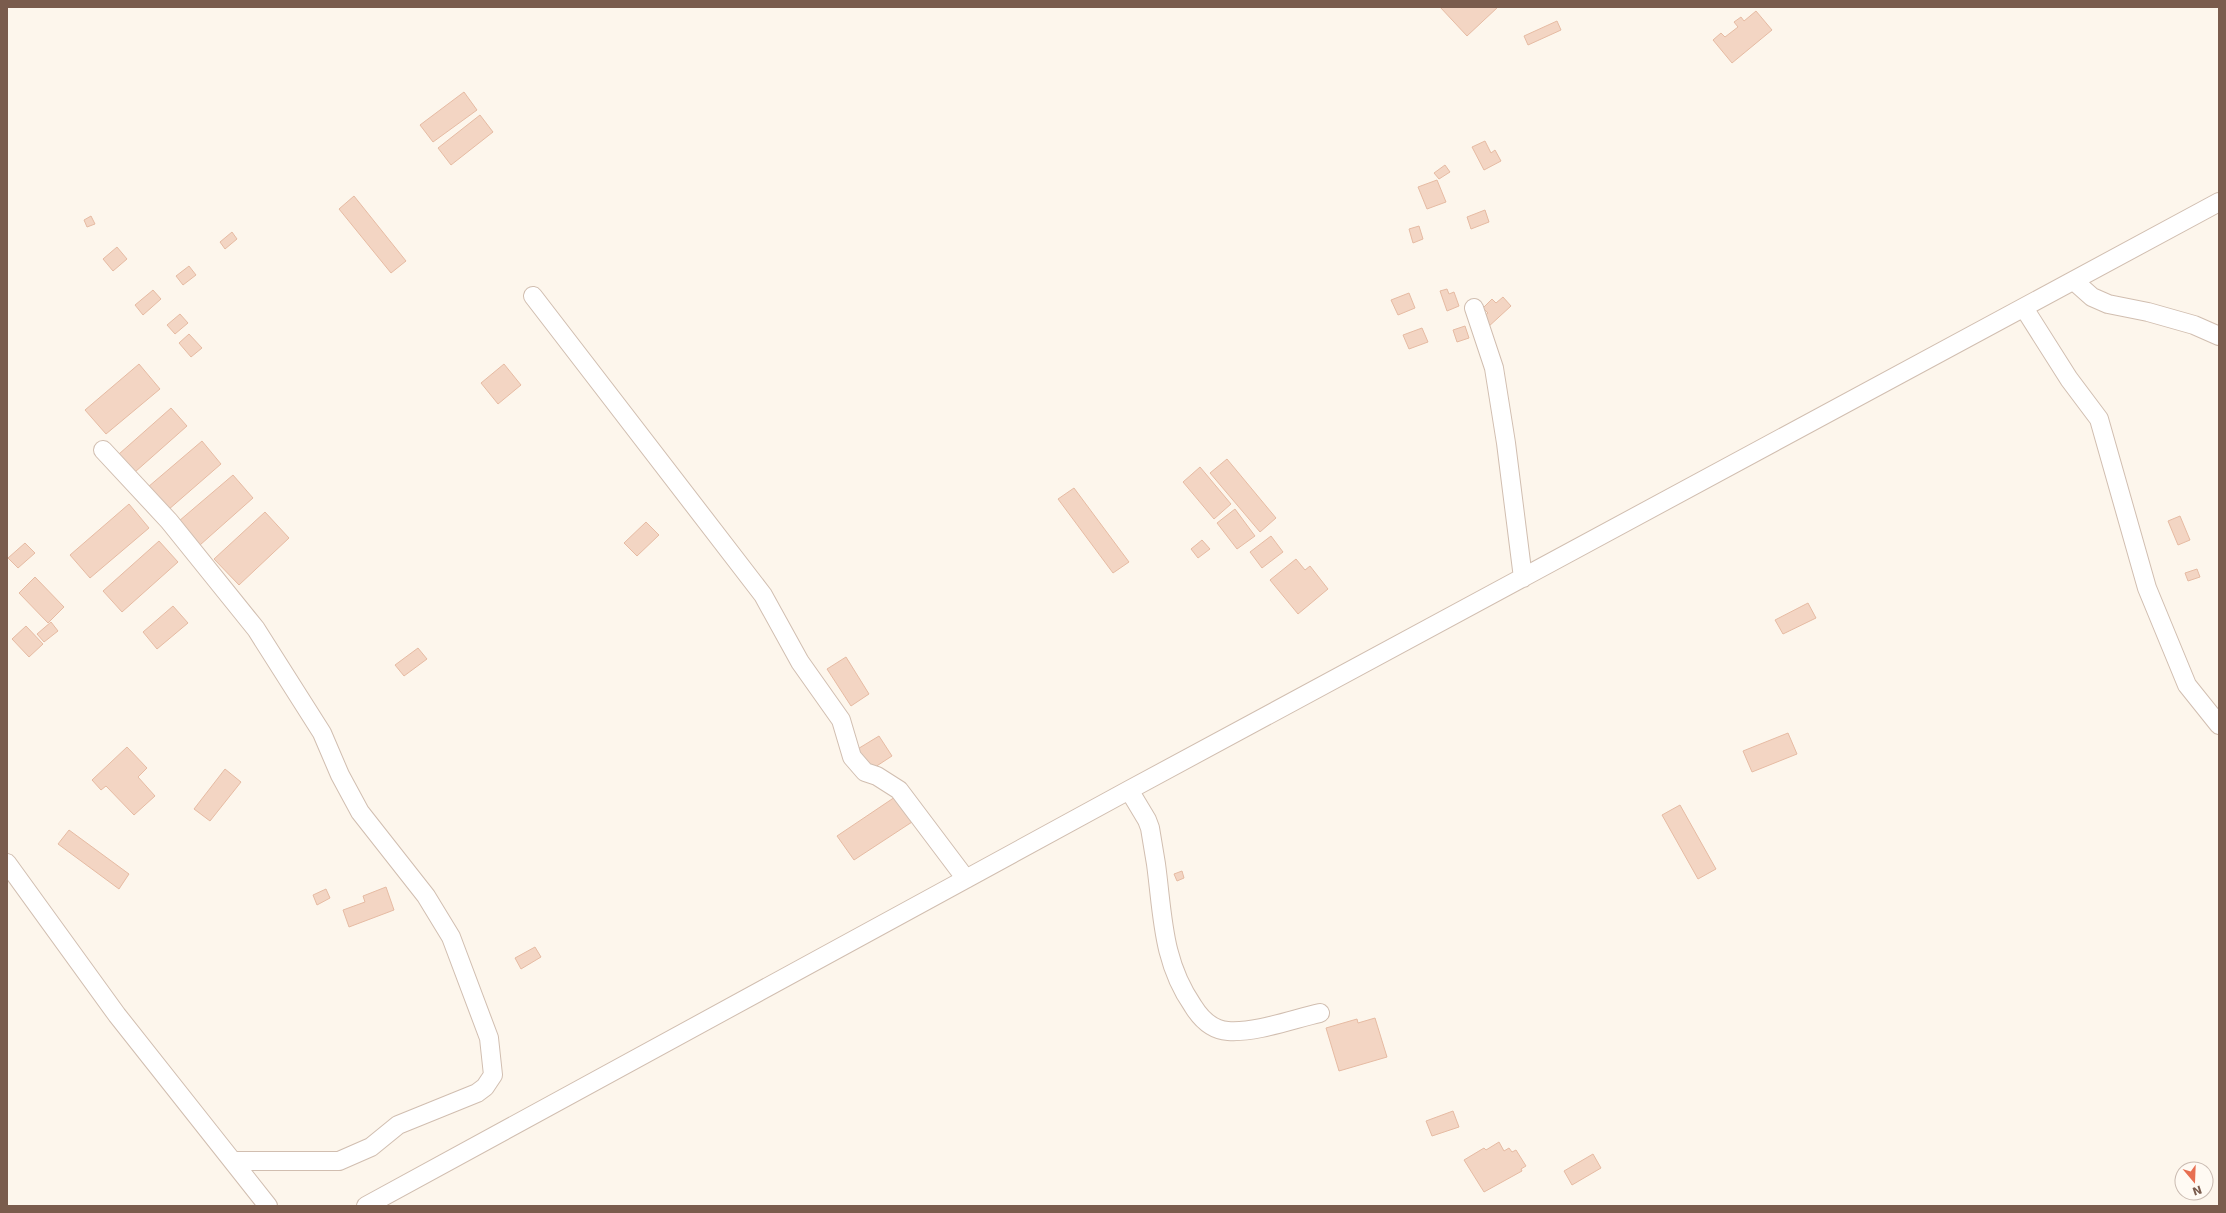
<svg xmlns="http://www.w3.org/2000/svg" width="2226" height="1213" font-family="'DejaVu Sans',sans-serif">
<rect width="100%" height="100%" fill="#fdf6ec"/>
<!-- building -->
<path fill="#f3d5c3" stroke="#e6bba3" d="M1440 7H1498L1467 36Z
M1756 11 1772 30 1732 63 1713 40 1721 33 1725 37 1738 27 1734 22 1741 17 1744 21Z
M1557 21 1561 30 1528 45 1524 36Z
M464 92 477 110 433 142 420 125Z
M480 115 493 132 451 165 438 148Z
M1485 141 1491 153 1495 150 1501 161 1484 170 1472 147Z
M1445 165 1450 172 1439 179 1434 173Z
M1437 180 1446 202 1427 209 1418 187Z
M354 196 406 261 391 273 339 209Z
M1485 210 1489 222 1471 229 1467 217Z
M91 216 95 224 87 227 84 220Z
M1419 226 1423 239 1413 243 1409 229Z
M232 232 237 239 225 249 220 242Z
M117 247 127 259 113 271 103 259Z
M189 266 196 275 183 285 176 276Z
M1447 289 1449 294 1454 292 1459 306 1447 311 1440 291Z
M153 290 161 299 143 315 135 305Z
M1409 293 1415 308 1398 315 1391 300Z
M1503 297 1511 306 1487 328 1480 319 1488 313 1483 308 1492 299 1496 303Z
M180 314 188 323 175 334 167 325Z
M1465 326 1469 338 1457 342 1453 330Z
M1422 328 1428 342 1409 349 1403 335Z
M189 334 202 348 191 357 179 343Z
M139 364 160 389 106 434 85 410Z
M504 364 521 385 498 404 481 383Z
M171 408 187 426 135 472 119 454Z
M202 441 221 464 168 510 148 487Z
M1227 459 1276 518 1260 532 1210 473Z
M1200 467 1231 504 1214 519 1183 482Z
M233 475 253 498 200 545 179 521Z
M1074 488 1129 562 1113 573 1058 499Z
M129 504 149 528 90 578 70 555Z
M1235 509 1255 536 1237 549 1217 523Z
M265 512 289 538 239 585 214 559Z
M2180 516 2190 540 2178 545 2168 521Z
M646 522 659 535 637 556 624 543Z
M1271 536 1283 552 1262 568 1250 552Z
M1202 540 1210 549 1198 558 1191 549Z
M159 541 178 562 122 612 103 591Z
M25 543 35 553 18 568 8 558Z
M1296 559 1305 570 1310 566 1328 589 1298 614 1270 580Z
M2197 569 2200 577 2188 581 2185 573Z
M35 577 64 607 48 623 19 593Z
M1808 603 1816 618 1783 634 1775 620Z
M173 606 188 623 157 649 143 632Z
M51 622 58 631 44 642 37 634Z
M26 626 43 644 29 657 12 639Z
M418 648 427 659 404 676 395 665Z
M846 657 869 694 851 706 827 669Z
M1788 733 1797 754 1752 772 1743 751Z
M879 736 892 756 869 771 856 750Z
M127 747 147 768 138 777 155 796 134 815 106 786 101 790 92 780Z
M225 769 241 782 210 821 194 809Z
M895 797 912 822 854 860 837 836Z
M1680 805 1716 869 1698 879 1662 815Z
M69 830 129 874 119 889 58 844Z
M1182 871 1184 878 1177 881 1174 874Z
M386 887 394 910 349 927 343 910 365 902 363 896Z
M326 889 330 898 317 905 313 895Z
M535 947 541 957 521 969 515 958Z
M1375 1018 1387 1057 1339 1071 1326 1028 1357 1019 1358 1023Z
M1453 1111 1459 1127 1432 1136 1426 1121Z
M1499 1142 1504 1151 1509 1148 1512 1152 1516 1150 1526 1166 1521 1169 1522 1171 1484 1192 1464 1160 1484 1148 1486 1150Z
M1593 1154 1601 1168 1572 1185 1564 1171Z"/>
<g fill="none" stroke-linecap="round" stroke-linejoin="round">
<defs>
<path id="minor" d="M2074 281 2092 297 2108 304 2148 312 2194 325 2219 336
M533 296 763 595 800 662 841 720 852 757 865 772 877 776 899 790 966 879
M1474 308 1494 368 1506 443 1523 578
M2024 308 2069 379 2099 419 2147 588 2187 685 2219 725
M103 450 169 521 256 629 322 733 340 775 360 812 426 896 451 937 489 1038 493 1075 485 1087 477 1093 398 1125 371 1147 339 1161H233
M1129 790 1147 820 1150 828C1152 840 1154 852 1156 864 1163 916 1162 961 1193 1006 1201 1019 1212 1030 1228 1031 1256 1033 1293 1019 1320 1013
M7 863 117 1015 268 1206
M366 1206 1129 790 2219 202"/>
</defs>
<!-- minor casing -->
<use href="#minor" stroke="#d1beb0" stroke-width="20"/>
<!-- minor -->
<use href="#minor" stroke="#fff" stroke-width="18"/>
</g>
<!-- border -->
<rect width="2226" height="1213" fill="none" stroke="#7a5c4d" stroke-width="16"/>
<!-- north arrow -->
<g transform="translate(2194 1181) rotate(161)"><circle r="19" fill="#fffaf3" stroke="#cabbb1"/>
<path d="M0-3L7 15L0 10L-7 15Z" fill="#e76f51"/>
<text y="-6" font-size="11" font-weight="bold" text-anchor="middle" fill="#7a5c4d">N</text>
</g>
</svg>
